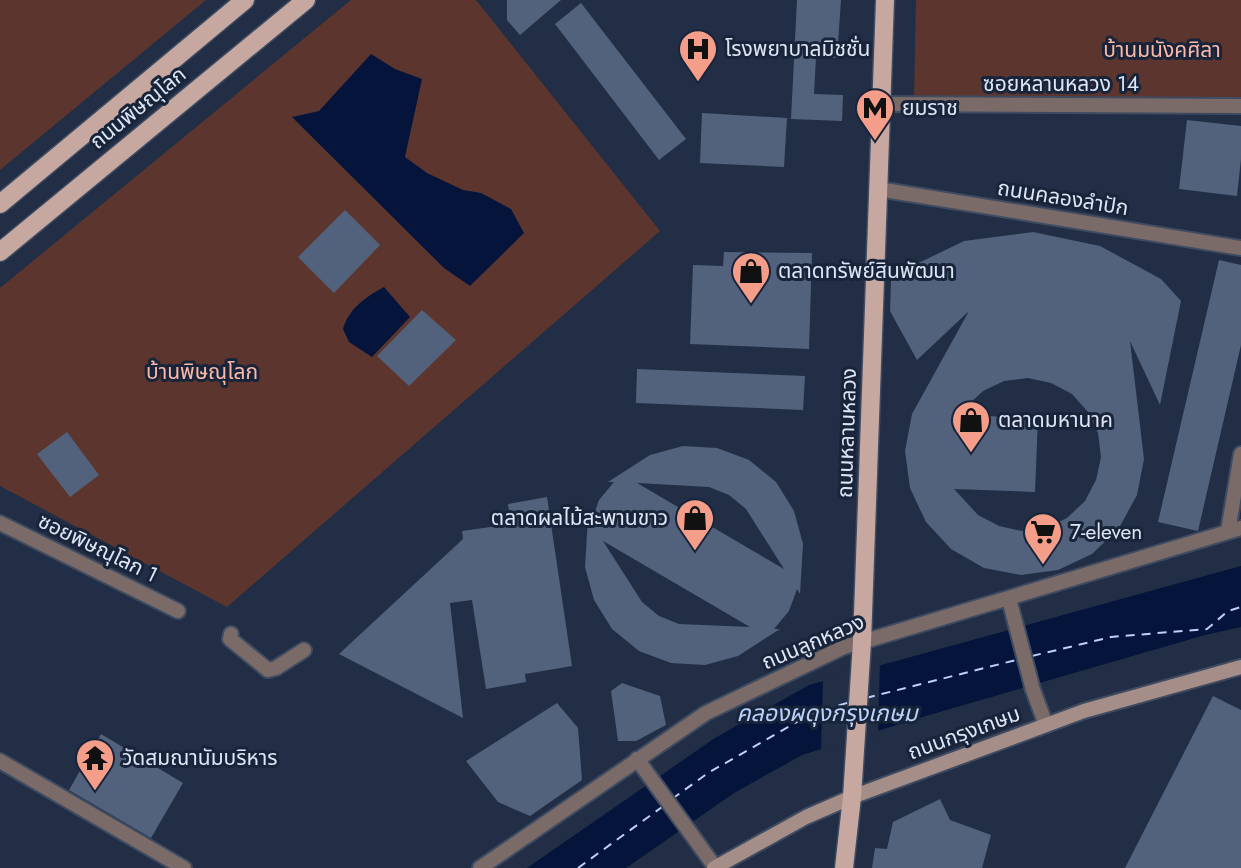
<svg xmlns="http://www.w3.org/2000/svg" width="1241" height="868" font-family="Jost,'Noto Sans Thai',sans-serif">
<rect width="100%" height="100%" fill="#212e45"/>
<!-- green -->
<path fill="#5c362e" d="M0 0H206L0 170Z
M351 0H476L660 231 227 607 0 486V288Z
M916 0H1241V101L914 97Z"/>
<!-- water -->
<path fill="#04143a" d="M371 54 395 69 422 79 405 157 427 173 463 190 481 193 511 209 524 233 470 286 444 268 292 117 319 111Z
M384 287 410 317 372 357 349 342 343 329C349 308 366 297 384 287Z
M1241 566V627L1205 635 912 720 802 755 734 793 626 868H527L715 738 809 685Z"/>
<!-- pier -->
<path fill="#212e45" d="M880 660 878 735 821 752 823 677Z"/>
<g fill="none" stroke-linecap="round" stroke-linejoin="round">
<!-- ferry -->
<path stroke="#bad2fc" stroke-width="2" stroke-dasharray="9 7" stroke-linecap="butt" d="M1032 656 1111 637 1207 629 1228 611 1241 607
M866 698 1020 659
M672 799 708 773 811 714 850 702
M578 868 662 807"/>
</g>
<!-- building -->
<path fill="#53627c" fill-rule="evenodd" d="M507 0H561L520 35 507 20Z
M797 0H841L837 58 816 57 814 94 843 95 842 121 791 119Z
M581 3 686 139 659 160 555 24Z
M702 113 787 118 784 167 700 163Z
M1187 120 1241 126V159L1237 196 1179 189Z
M345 210 380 245 334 293 298 257Z
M1033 232 1100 246 1161 279 1181 301 1160 405 1130 341 1144 459 1137 495 1119 528 1092 554 1058 570 1021 575 984 568 951 549 926 522 910 488 905 451 912 414 969 311 917 360 890 311 891 281 902 271 964 241ZM1028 378 1051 383 1072 394 1088 412 1098 433 1101 457 1096 480 1085 501 1067 518 1046 528 1022 531 999 526 978 515 954 489 1035 492 1038 418 957 415 983 391 1004 381Z
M724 252 812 253 809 349 690 344 693 265 723 266Z
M1219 260 1241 265V345L1198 531 1158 522Z
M422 310 456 340 409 386 377 356Z
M637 369 805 376 803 410 636 403Z
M67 432 99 475 70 497 37 454Z
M683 446 717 448 749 460 776 482 794 511 803 544 800 594 797 589 789 611 774 629H780L738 656 705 665 671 663 639 651 612 629 594 600 585 567 588 518 591 523 599 500 614 482H608L650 455ZM637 483 709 487 729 495 746 509 784 569ZM603 541 750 627 679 624 659 616 642 602Z
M547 497 572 666 525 674 526 682 486 689 472 600 450 603 463 718 339 654 463 539 462 531 511 524 508 504Z
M622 683 660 696 666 725 636 741H618L611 691Z
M1213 696 1241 710V868H1125Z
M557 703 578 728 582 780 530 816 498 802 466 761Z
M101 734 183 783 151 838 69 790Z
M940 799 950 820 991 835 982 868H872L875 848 887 849 893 822Z"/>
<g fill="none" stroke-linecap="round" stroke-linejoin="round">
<defs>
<path id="minor" d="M882 104 1241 106
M878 189 1241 248
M0 523 178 611
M1228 531 1241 454
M1009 599 1033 690 1046 725
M231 634 230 639 268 670 276 668 304 650
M862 642 1241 528
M637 759 715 867
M0 761 184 868"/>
<path id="tertiary" d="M480 868 706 713 844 647 862 642"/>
<path id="secondary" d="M714 868 806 817 852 797 1084 711 1241 667"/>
<path id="primary" d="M0 204 245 0
M0 252 306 0
M844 868 852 797 862 642 885 0"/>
</defs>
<!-- minor casing -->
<use href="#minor" stroke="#3f4b61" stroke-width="18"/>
<!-- tertiary casing -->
<use href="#tertiary" stroke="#3f4b61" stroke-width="18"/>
<!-- secondary casing -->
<use href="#secondary" stroke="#3f4b61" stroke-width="18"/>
<!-- primary casing -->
<use href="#primary" stroke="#3f4b61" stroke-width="21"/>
<!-- minor -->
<use href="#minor" stroke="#7b6b68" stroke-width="14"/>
<!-- tertiary -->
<use href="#tertiary" stroke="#7b6b68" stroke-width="14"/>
<!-- secondary -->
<use href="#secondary" stroke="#a68e88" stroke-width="14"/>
<!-- primary -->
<use href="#primary" stroke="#c7a8a0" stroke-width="18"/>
</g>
<!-- icons -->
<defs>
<symbol id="hospital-pin" viewBox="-11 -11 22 30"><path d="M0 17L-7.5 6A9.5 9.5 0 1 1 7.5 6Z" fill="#f49e8a" stroke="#18243a"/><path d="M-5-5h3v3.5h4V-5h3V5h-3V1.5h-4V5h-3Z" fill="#111"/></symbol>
<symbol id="metro-pin" viewBox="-11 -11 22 30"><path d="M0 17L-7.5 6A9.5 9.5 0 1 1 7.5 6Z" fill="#f49e8a" stroke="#18243a"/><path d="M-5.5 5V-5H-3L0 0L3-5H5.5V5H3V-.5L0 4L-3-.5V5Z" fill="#111"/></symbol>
<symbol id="shop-pin" viewBox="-11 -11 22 30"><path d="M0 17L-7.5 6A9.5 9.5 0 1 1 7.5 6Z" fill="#f49e8a" stroke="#18243a"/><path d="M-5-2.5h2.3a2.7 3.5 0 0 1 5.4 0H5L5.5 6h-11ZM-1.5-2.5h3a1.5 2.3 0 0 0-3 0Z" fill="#111"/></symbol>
<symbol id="supermarket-pin" viewBox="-11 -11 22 30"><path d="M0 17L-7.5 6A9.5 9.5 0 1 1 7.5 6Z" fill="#f49e8a" stroke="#18243a"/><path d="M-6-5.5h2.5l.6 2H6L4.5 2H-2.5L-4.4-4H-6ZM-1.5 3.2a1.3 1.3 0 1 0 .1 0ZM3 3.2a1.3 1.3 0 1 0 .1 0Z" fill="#111"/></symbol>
<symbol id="temple-pin" viewBox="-11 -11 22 30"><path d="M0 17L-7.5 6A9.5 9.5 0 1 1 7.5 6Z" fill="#f49e8a" stroke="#18243a"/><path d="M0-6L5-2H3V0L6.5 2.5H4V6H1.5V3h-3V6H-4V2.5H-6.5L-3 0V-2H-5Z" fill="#111"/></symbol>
</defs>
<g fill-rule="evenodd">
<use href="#hospital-pin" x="676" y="27" width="44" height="60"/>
<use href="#metro-pin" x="853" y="86" width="44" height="60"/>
<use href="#shop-pin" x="729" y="249" width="44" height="60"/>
<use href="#shop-pin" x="949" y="398" width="44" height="60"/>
<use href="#shop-pin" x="673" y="496" width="44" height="60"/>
<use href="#supermarket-pin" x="1021" y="510" width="44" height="60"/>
<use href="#temple-pin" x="73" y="736" width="44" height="60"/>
</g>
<g text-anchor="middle" stroke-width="6" stroke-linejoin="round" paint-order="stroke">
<!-- poi labels -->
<g font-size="21" fill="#dee6f6" stroke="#18243a" text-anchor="start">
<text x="725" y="56">โรงพยาบาลมิชชั่น</text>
<text x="902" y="115">ยมราช</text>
<text x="778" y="278">ตลาดทรัพย์สินพัฒนา</text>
<text x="998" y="427">ตลาดมหานาค</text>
<text x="668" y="525" text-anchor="end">ตลาดผลไม้สะพานขาว</text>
<text x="1070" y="539">7-eleven</text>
<text x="122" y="765">วัดสมณานัมบริหาร</text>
</g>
<!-- park labels -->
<g font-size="21" fill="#feb8a7" stroke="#18243a">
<text x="1162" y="57">บ้านมนังคศิลา</text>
<text x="202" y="379">บ้านพิษณุโลก</text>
</g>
<!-- street labels -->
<g font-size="21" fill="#dee6f6" stroke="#18243a">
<text x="1061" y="91">ซอยหลานหลวง 14</text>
<text transform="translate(138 108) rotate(-39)" y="7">ถนนพิษณุโลก</text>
<text transform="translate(1063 198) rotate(9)" y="7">ถนนคลองลำปัก</text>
<text transform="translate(847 433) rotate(-88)" y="7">ถนนหลานหลวง</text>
<text transform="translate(98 548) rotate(26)" y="7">ซอยพิษณุโลก 1</text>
<text transform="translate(813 642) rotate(-23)" y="7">ถนนลูกหลวง</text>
<text transform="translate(964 733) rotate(-20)" y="7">ถนนกรุงเกษม</text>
</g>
<!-- water labels -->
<g font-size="23" font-style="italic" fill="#bad2fc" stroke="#18243a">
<text x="827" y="721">คลองผดุงกรุงเกษม</text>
</g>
</g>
</svg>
